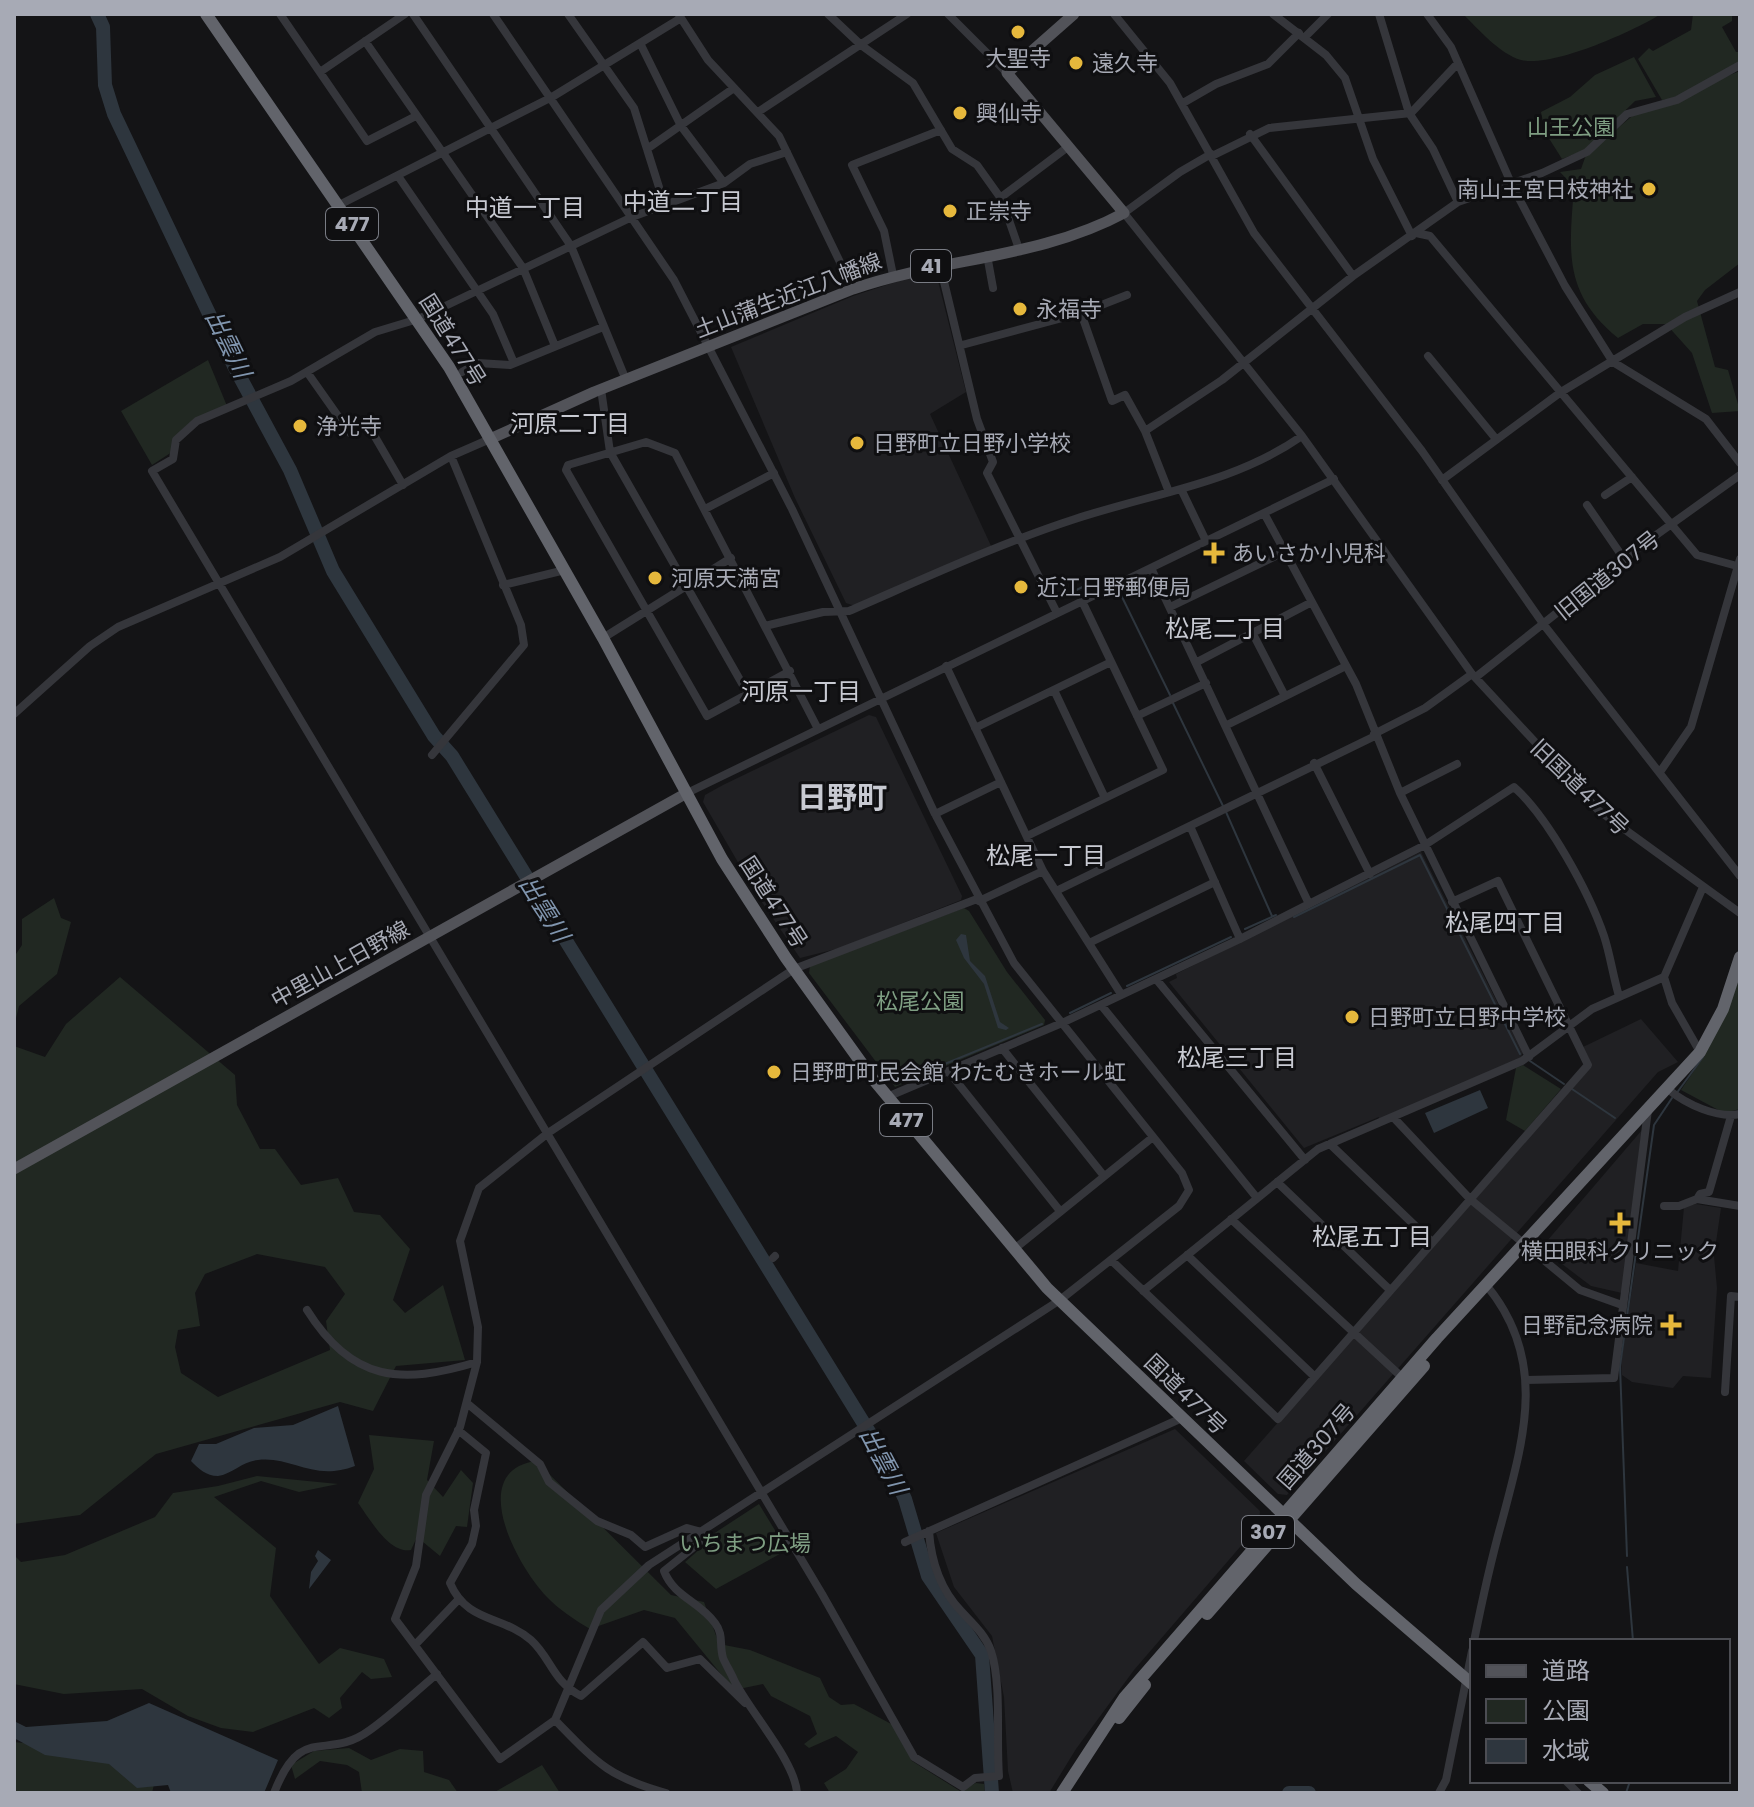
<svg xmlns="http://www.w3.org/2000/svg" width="1754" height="1807" font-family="Poppins,'Noto Sans JP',sans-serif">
<rect width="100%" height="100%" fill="#141416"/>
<!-- built -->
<path fill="#202023" d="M935 269 966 392 930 414 992 548 855 606 846 603 795 498 731 347 853 296Z
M869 715 876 717 962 896 961 900 840 948 800 958 757 895 703 802 705 795 723 785Z
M1421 852 1523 1053 1520 1058 1378 1121 1379 1117 1304 1148 1169 982 1177 978 1176 974Z
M1641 1019 1678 1062 1658 1072 1287 1495 1278 1494 1244 1461 1592 1066 1583 1047Z
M1642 1130 1622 1293 1591 1286 1541 1248Z
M1696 1204 1721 1208 1714 1256 1717 1288 1711 1378 1683 1376 1673 1388 1632 1382 1622 1375 1621 1362 1636 1263 1678 1271 1684 1207Z
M1175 1429 1260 1511 1259 1525 1134 1670 1076 1749 1049 1793H1013L1008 1771 1004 1697 992 1636 954 1587 936 1533Z"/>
<!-- green -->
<path fill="#212822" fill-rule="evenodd" d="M1463 14H1661C1634 31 1552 68 1521 60 1500 54 1478 29 1463 14Z
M1693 14H1732V21L1722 27 1736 52H1740V62L1677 98 1662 100 1638 59 1649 48 1653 51 1691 30Z
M1634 57 1656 97 1635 101 1585 150 1562 159 1545 132 1541 112 1570 97 1595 75Z
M1740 71V263L1705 290 1697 301 1715 367 1728 370 1740 411 1712 413 1692 353 1666 324H1643L1618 338C1563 293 1569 252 1574 187L1560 172 1581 169 1586 155 1637 112Z
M208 360 227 406C203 416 176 423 172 452L152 465 121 411Z
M54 898 61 918 71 922 57 974 19 1006 14 1026V957L22 945V919Z
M964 908 969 911 1007 972 1045 1020 1044 1025 895 1087 809 973 810 966Z
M1740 975V1109L1724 1113 1681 1090C1707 1053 1726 1018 1740 975Z
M120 977 235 1075 237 1105 260 1149H275L301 1185 338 1178 354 1212 380 1215 410 1249 393 1300 405 1313 443 1285 465 1360 396 1366 373 1411 340 1402 156 1454 80 1515 14 1524V1046L45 1057 66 1024ZM257 1254 325 1267 345 1294 326 1321 330 1350 218 1397 181 1373 175 1347 178 1330 200 1326 195 1293 205 1274Z
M1523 1065 1561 1089 1525 1131 1506 1120 1516 1068Z
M369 1435 434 1441 427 1480 443 1497 461 1470 473 1483 467 1527 456 1526 440 1556 417 1537 411 1550C389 1554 370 1519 358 1503L374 1469Z
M536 1461 671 1595 704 1602 719 1644 750 1650 820 1678 829 1697 841 1705 854 1704 893 1725 912 1761 960 1791 976 1783 984 1784 985 1793H830L824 1783 846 1769 858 1752 836 1736 809 1748 804 1744 817 1734 810 1716 771 1696 763 1684 734 1690 675 1618 644 1610 590 1629C575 1620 558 1609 546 1596 517 1566 466 1471 536 1461Z
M257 1476 338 1484 299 1492 261 1481 214 1497 276 1548 270 1596 319 1664 340 1648 384 1659 392 1677 371 1679 362 1672 340 1698 342 1708 329 1718 314 1708 253 1732 221 1728 188 1716 142 1689 64 1694 14 1684V1555L21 1562 65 1555 155 1517 173 1493 218 1486Z
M759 1504 787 1550 716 1589 685 1562 709 1541 707 1538Z
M14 1742 89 1750 156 1776 152 1793H14Z
M349 1748 371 1760 400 1749 423 1751 424 1772 449 1780 458 1793H362L359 1772 347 1765 320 1761 295 1779 291 1765 314 1751Z
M542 1765 560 1793H493Z"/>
<!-- water -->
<path fill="#2e363e" d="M961 934 966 935 970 961 985 976 1000 1022 1009 1028 1006 1030 998 1028 984 984 964 958 956 940Z
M1480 1090 1488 1108 1434 1133 1425 1113Z
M338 1406 355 1466C313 1482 292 1456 258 1460 243 1461 232 1474 218 1476 206 1476 199 1469 191 1461L199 1444H216L254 1428 293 1425Z
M318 1550 331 1560 309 1589 311 1572 318 1561 315 1556Z
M149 1703 278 1760 264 1793H171L168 1785 137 1788 109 1764 45 1755 14 1738V1721L26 1727 107 1721Z"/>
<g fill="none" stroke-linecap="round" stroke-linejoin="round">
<!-- stream -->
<path stroke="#2e363e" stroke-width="2" d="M1121 595 1170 695
M1060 598 1099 579
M1172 701 1223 806
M1226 812 1272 916
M1294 917 1420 855 1520 1054
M1245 929 1276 915
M1127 986 1231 937
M1070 1013 1111 993
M1530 1061 1564 1084
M896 1084 1042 1024
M1572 1089 1615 1118
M1676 1094 1703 1057
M1627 1556 1620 1366 1654 1125 1672 1098
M1627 1567 1633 1641
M1626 1793 1630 1781"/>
<!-- river -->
<path stroke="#2e363e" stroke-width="14" d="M97 14 103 27 105 85 114 114 234 366 290 470 333 571 434 736 452 756 887 1461 905 1499 928 1576 982 1655 992 1793
M1289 1793H1309"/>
<!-- minor -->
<path stroke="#35363b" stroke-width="8" d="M280 14 367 141 416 116
M413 14 571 246 626 380
M493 14 674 280 792 509 935 814 1014 963 1182 1173 1189 1190 1179 1206 1060 1300 649 1565 601 1610 555 1720 500 1759 395 1619 416 1566 426 1495 460 1427 477 1362 478 1327 460 1241 479 1188 548 1133 794 969 977 899
M568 14 634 108 664 203
M828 14 861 45 913 83 952 149 977 165 1002 200 1019 249
M948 14 1007 73
M1114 14 1170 83 1254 233 1422 451 1544 625 1740 876
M1273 14 1326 55 1345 78 1373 159 1412 236
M1379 14 1409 113 1433 149 1458 202
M1427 14 1451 47 1511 183 1565 286 1613 362 1706 419 1740 463
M679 15 708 60 779 136 853 289
M1304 38 1328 14
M365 41 523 268 555 346
M640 43 681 126 724 183
M320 72 405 14
M1183 103 1216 84 1268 64 1299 33
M758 112 907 14
M1250 134 1353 276
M647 149 734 88
M787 152 750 164 724 183 632 217 418 319 375 332 291 381 197 421 176 440 173 459 152 471 822 1594 914 1757 963 1787 975 1778 999 1776C996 1738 1002 1685 991 1651 985 1634 972 1623 961 1611 940 1589 931 1560 929 1531
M1211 154 1180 172 1124 213 1302 436 1472 674 1598 810 1740 913
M1212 156 1269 128 1411 113 1458 63
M398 176 493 314 514 363
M1000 198 1069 146
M339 205 552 97 681 18
M1416 233 1430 236 1697 555 1737 566
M987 255 993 288
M940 265 977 419 993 462 987 473 1057 613
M893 275 884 231 852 165 941 130
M1081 313 1127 295
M962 345 1081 313 1112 401 1125 395 1145 431 1169 492
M1428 356 1496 439
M307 372 350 433 367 423 403 485
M462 372 478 363 510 365 603 327
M601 389 610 452 748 694
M1145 431 1222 380 1353 276 1458 202 1542 173 1587 152 1627 114 1677 100 1740 65
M1442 480 1561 392 1685 317 1740 292
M1181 489 1206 541
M1605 495 1632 477
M1587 505 1624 559
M705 509 774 473
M1264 513 1356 684 1400 793 1529 1057
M1151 568 1309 904
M503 585 565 570
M1170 607 1284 552
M765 626 823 612 849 611C923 579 998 544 1075 519 1153 493 1233 484 1302 436
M1253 634 1285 696
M603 638 731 558
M1197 662 1310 603
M946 666 1043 871 1121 994
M790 671 707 716 566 470 568 465 646 442 675 453 818 729
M1476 677 1645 543 1740 475
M1054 690 1105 798
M14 714 90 646 118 627 280 557 451 456 490 439
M1137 716 1206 683
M1227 725 1346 666
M975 728 1111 662
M1374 734 1425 708 1472 674
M432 755 524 645 521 625 451 456
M1314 763 1370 874
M1660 772 1691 727 1740 559
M1400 793 1457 764
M685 794 1334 479
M935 814 1001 782
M1190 826 1240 939
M1027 836 1163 770 1082 601
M1056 891 1375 736
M979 901 1043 871
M1089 943 1215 882
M1156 979 1305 1160
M1101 1005 1257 1198
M1002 1048 1104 1176
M1700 1052 1672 1003 1664 977 1703 887
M949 1072 1060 1211
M1669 1090C1686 1104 1718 1119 1740 1114
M887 1097 1062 1023 1240 939 1425 845 1514 787C1548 817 1589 892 1604 936 1610 954 1613 976 1619 996
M1394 1118 1470 1199 1580 1290 1622 1305
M1330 1144 1432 1242
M1277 1182 1390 1290
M1697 1199 1700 1194 1709 1192 1731 1116
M1664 1206H1679L1697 1199 1740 1206
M1231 1219 1405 1380
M1013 1250 1153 1137
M1187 1255 1315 1377
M773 1258 775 1256
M1111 1260 1278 1419 1588 1065 1498 881 1452 902
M1143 1291 1318 1149 1522 1061 1592 1009 1664 977
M307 1310C352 1382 401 1385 477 1362
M1526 1380 1614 1378 1648 1110
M1725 1392 1731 1296 1740 1297
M468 1404 540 1464 549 1482 597 1521 631 1535 645 1547 687 1528 698 1531
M458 1430 486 1453 474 1510 476 1526 472 1544 450 1583C467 1623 502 1615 531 1640 551 1658 553 1682 581 1696L643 1642 667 1668 700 1659 745 1703
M698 1531 699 1543 664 1571C674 1597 699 1601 715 1623 724 1635 719 1644 723 1658 726 1665 731 1673 734 1680 750 1712 795 1761 797 1793
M905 1542 1182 1418
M1474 1641C1482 1601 1491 1560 1502 1521 1524 1438 1548 1360 1487 1286
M415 1645 457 1601
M555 1720C596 1762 608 1777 666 1793
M1566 1781 1578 1793
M274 1793C302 1721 325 1763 370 1730 394 1713 415 1692 437 1674
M1439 1793 1446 1780 1472 1651"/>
<!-- major -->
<path stroke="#525359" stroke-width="11" d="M490 439 594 392 853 289C942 258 1041 258 1124 213L1007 73 1074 14
M14 1169 685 794"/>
<!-- highway -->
<path stroke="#62646b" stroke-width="12" d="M206 14 449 367 603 638 722 859 786 958 873 1079 1047 1288 1356 1584 1472 1684
M1207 1614 1424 1366
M1119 1718 1145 1685
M1589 1781 1603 1793
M1062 1793 1124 1698 1437 1338 1700 1052 1723 1009 1740 957"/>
</g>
<!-- markers -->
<g fill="#e6b83c" stroke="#0f0f11" stroke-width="3">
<circle cx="1018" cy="32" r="8"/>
<circle cx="1076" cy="63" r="8"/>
<circle cx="960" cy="113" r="8"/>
<circle cx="1649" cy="189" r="8"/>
<circle cx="950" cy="211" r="8"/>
<circle cx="1020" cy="309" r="8"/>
<circle cx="300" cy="426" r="8"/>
<circle cx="857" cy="443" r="8"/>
<path d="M1210 541h8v8h8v8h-8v8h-8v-8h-8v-8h8z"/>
<circle cx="655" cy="578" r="8"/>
<circle cx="1021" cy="587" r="8"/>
<circle cx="1352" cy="1017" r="8"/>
<circle cx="774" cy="1072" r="8"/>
<path d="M1616 1211h8v8h8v8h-8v8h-8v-8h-8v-8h8z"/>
<path d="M1667 1313h8v8h8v8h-8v8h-8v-8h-8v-8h8z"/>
</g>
<g text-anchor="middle" stroke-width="6" stroke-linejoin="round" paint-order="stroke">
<!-- shield labels -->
<g fill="#0f0f11" stroke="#797c84" stroke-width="2">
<rect x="326" y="208" width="52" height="32" rx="6"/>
<rect x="911" y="250" width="40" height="32" rx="6"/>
<rect x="880" y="1104" width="52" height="32" rx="6"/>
<rect x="1242" y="1516" width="52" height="32" rx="6"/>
</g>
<g font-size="20" font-weight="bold" fill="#a7aab5">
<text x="352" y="231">477</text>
<text x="931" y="273">41</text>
<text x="906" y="1127">477</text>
<text x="1268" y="1539">307</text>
</g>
<!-- poi labels -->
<g font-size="22" fill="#a7aab5" stroke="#0f0f11" text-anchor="start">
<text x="1018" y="66" text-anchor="middle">大聖寺</text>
<text x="1092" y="71">遠久寺</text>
<text x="976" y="121">興仙寺</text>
<text x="1633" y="197" text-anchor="end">南山王宮日枝神社</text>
<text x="966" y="219">正崇寺</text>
<text x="1036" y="317">永福寺</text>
<text x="316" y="434">浄光寺</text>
<text x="873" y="451">日野町立日野小学校</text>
<text x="1232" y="561">あいさか小児科</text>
<text x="671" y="586">河原天満宮</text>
<text x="1037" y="595">近江日野郵便局</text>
<text x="1368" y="1025">日野町立日野中学校</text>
<text x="790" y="1080">日野町町民会館 わたむきホール虹</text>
<text x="1620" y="1259" text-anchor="middle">横田眼科クリニック</text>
<text x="1653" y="1333" text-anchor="end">日野記念病院</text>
</g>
<!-- park labels -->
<g font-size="22" fill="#7f9f83" stroke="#0f0f11">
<text x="1571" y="135">山王公園</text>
<text x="920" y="1009">松尾公園</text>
<text x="745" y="1551">いちまつ広場</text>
</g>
<!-- street labels -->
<g font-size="22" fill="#a7aab5" stroke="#0f0f11">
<text transform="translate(788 295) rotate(-21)" y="8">土山蒲生近江八幡線</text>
<text transform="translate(453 340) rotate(58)" y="8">国道477号</text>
<text transform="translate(1607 575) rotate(-39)" y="8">旧国道307号</text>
<text transform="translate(1580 787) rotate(44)" y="8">旧国道477号</text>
<text transform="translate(774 902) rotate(57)" y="8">国道477号</text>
<text transform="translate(340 964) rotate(-29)" y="8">中里山上日野線</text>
<text transform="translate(1186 1394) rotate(44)" y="8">国道477号</text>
<text transform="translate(1316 1446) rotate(-49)" y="8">国道307号</text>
</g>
<!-- neighbourhood labels -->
<g font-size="24" fill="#c8cad2" stroke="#0f0f11">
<text x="683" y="210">中道二丁目</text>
<text x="525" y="216">中道一丁目</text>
<text x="570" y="432">河原二丁目</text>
<text x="1225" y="637">松尾二丁目</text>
<text x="801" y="700">河原一丁目</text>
<text x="1046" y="864">松尾一丁目</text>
<text x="1505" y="931">松尾四丁目</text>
<text x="1237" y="1066">松尾三丁目</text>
<text x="1372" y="1245">松尾五丁目</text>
</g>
<!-- water labels -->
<g font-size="24" font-style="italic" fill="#8095ae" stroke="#0f0f11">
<text transform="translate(228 344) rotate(64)" y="8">出雲川</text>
<text transform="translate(544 909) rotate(58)" y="8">出雲川</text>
<text transform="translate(883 1461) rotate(62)" y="8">出雲川</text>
</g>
<!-- district labels -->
<g font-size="30" font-weight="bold" fill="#c8cad2" stroke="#0f0f11">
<text x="842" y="808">日野町</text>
</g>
</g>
<!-- border -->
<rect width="1754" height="1807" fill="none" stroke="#a7aab5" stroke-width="32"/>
<!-- legend -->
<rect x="1470" y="1639" width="260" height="144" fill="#0f0f11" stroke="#4c4d53" stroke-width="2"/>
<rect x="1486" y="1665" width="40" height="12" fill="#525359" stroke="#4c4d53" stroke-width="2"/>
<text x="1542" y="1679" font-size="24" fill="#a7aab5">道路</text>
<rect x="1486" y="1699" width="40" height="24" fill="#212822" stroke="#4c4d53" stroke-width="2"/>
<text x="1542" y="1719" font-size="24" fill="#a7aab5">公園</text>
<rect x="1486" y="1739" width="40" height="24" fill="#2e363e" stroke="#4c4d53" stroke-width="2"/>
<text x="1542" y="1759" font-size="24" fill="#a7aab5">水域</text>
</svg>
